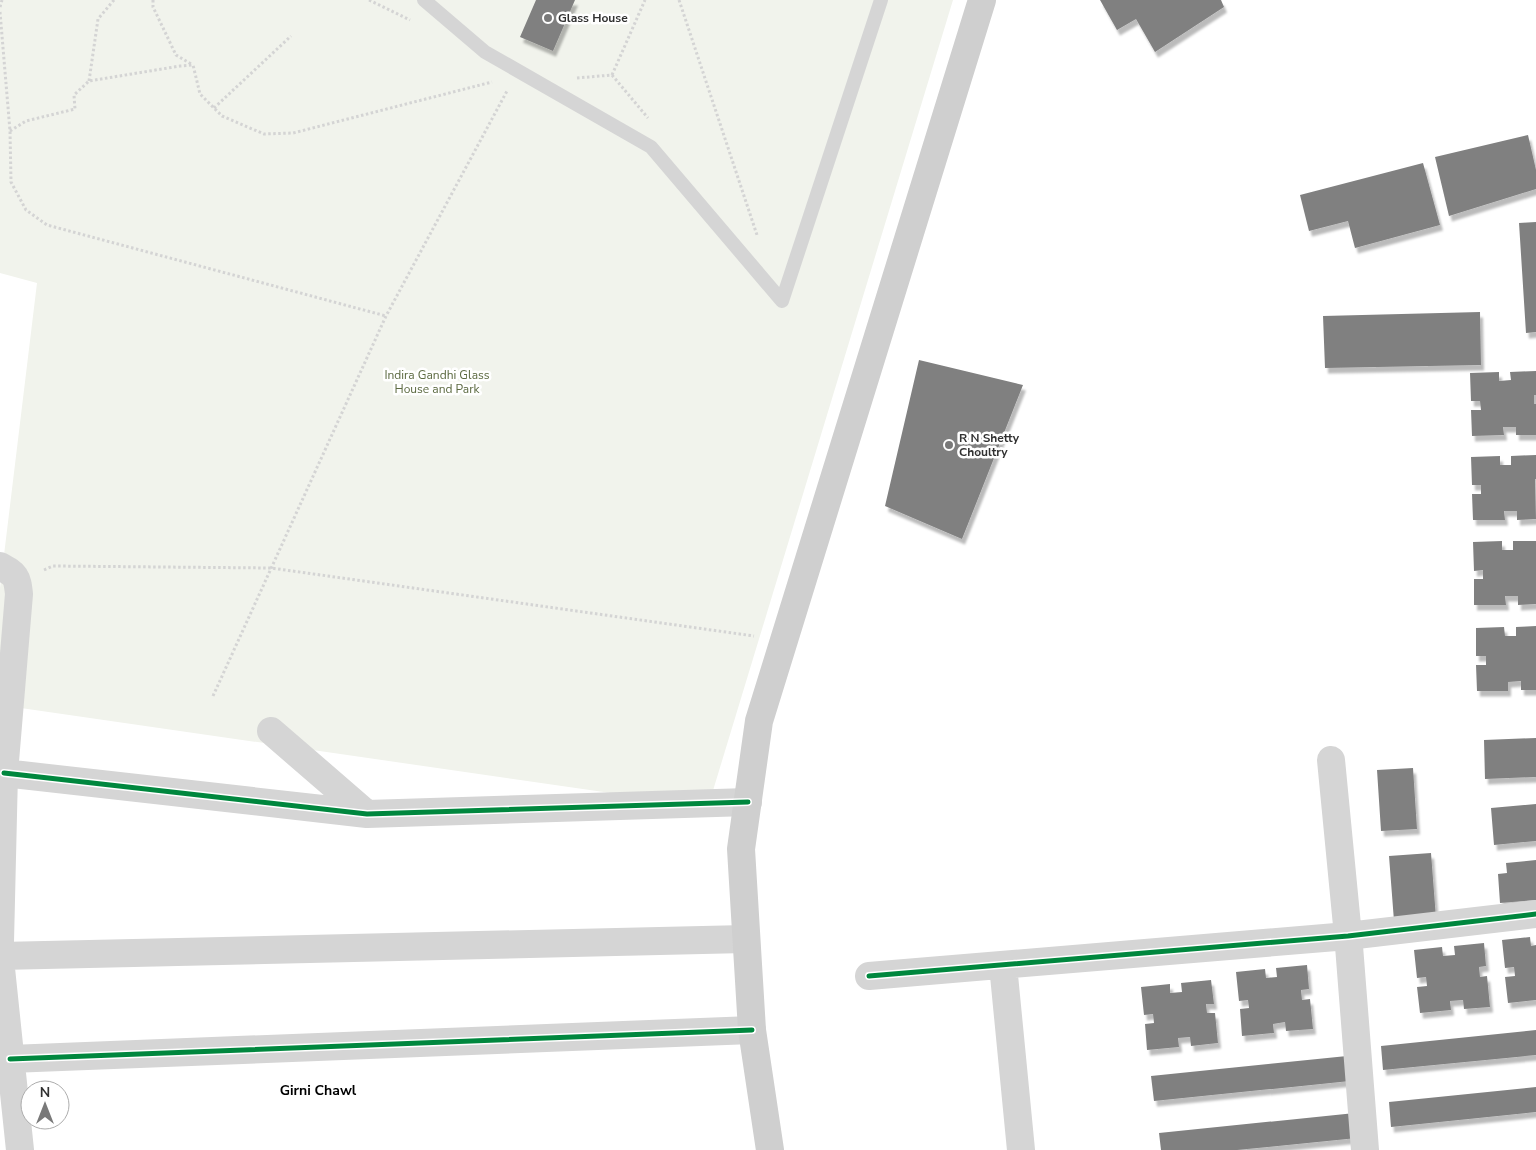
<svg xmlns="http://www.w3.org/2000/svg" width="1536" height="1150" font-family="'Nunito Sans',sans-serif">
<defs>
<filter id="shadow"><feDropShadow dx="3" dy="5.5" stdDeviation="1" flood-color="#0004"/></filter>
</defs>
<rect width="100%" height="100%" fill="#fff"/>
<!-- green -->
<path fill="#f1f3ec" d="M0 0H953L708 807 0 705V588L37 283 0 273Z"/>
<!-- building -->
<path fill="#808080" filter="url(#shadow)" d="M536 0H575L553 51 520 37Z
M1100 0H1221L1224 7 1155 52 1136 19 1117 30Z
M1528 135 1536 170V189L1449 216 1435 157Z
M1423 163 1440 225 1355 248 1348 221 1309 231 1300 195Z
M1536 222V332L1526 333 1519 223Z
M1480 312 1481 365 1325 368 1323 316Z
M919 360 1023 385 962 539 885 506Z
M1536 371V395H1534V404H1536V435H1516V427H1503L1504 435 1472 436 1471 410H1481L1480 401H1471L1470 373 1499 372V381L1511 380 1510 372Z
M1536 455V479H1535L1536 519 1517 520V511H1504L1505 520H1473L1472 494H1481V485H1472L1471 457 1500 456V465H1511V456Z
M1502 541V550H1513V541H1536V604L1518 605V596H1505L1506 605H1474V579H1483V570L1474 571 1473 542Z
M1536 626V690H1521V681L1508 682V691H1477L1476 665H1486V656H1476V628L1504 627 1505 636H1516V627Z
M1536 738V777L1485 779 1484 740Z
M1413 768 1417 829 1381 831 1377 770Z
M1536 804V841L1494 845 1491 808Z
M1431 853 1436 918 1394 921 1389 856Z
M1536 860V900L1500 903 1498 874 1507 873 1506 863Z
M1530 937 1531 946 1536 945V1000L1508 1003 1505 977 1515 976 1514 967 1505 968 1502 940Z
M1484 943 1486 966 1479 967 1480 977 1487 976 1490 1007 1464 1009 1463 1000 1450 1001 1451 1010 1420 1013 1417 987 1427 986 1426 977 1417 978 1414 950 1442 947 1443 956 1455 955 1454 946Z
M1307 965 1309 989 1301 990 1302 1000 1310 999 1313 1029 1286 1031 1285 1022 1273 1024 1274 1033 1242 1036 1240 1009 1249 1008 1248 1000 1239 1001 1236 972 1265 969 1266 978 1277 977 1276 968Z
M1211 980 1214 1004H1206L1207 1013H1215L1218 1043 1191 1046 1190 1037 1178 1038 1179 1047 1147 1050 1145 1024 1154 1023 1153 1014 1144 1015 1141 987 1170 984V993L1182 992 1181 983Z
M1536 1030V1055L1383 1070 1381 1046Z
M1347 1056 1350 1081 1154 1101 1151 1076Z
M1536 1087V1112L1391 1127 1389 1102Z
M1355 1113 1357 1138 1237 1150H1161L1159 1133Z"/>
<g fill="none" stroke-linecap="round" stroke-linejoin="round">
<!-- path -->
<path stroke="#d4d4d4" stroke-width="3" stroke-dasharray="2.5 2.5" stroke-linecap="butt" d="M153 0V7L176 55 193 65
M369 0 410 20
M679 0 757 235
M0 7 2 0
M0 12 10 131 11 182 26 210 47 225 386 316
M612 75 648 118
M612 75 645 0
M577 78 612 75
M89 81 98 19 114 0
M214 108 291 36
M10 131 26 121 75 109 74 95 89 81 180 66 193 65 200 94 222 116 264 134 293 133 492 82
M44 570 53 566 271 568 754 636
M213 696 386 316 507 91"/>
<!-- service -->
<path stroke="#d5d5d5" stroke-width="14" d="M424 0 485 52 651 147 782 301 881 0"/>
<!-- minor -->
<path stroke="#d5d5d5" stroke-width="28" d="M0 566C16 575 17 576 19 594L4 773 0 942
M271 731 367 814
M1331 760 1349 946 1365 1150
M4 773 367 814 748 802
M0 956 746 939
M0 959 20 1150
M1003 965 1021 1150
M869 976 1348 936 1536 914
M10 1059 752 1030"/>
<!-- secondary -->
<path stroke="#cfcfcf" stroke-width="28" d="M770 1150 752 1030 741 849 759 721 982 0"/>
<defs>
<path id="cycleway" d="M4 773 367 814 748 802
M869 976 1348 936 1536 914
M10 1059 752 1030"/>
</defs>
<!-- cycleway casing -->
<use href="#cycleway" stroke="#fff" stroke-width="8"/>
<!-- cycleway -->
<use href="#cycleway" stroke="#00873e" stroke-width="5"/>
</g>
<!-- markers -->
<g fill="#797979" stroke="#fff" stroke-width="2">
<circle cx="548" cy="18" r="5"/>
<circle cx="949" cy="445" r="5"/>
</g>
<g text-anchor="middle" stroke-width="5" stroke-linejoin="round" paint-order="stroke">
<!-- poi labels -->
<g font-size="12" font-weight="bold" fill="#313131" stroke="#fff" text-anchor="start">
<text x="558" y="22">Glass House</text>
<text x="959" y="442">R N Shetty<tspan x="959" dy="14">Choultry</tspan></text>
</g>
<!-- park labels -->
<g font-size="12" fill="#5c6a41" stroke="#fff">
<text x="437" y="379">Indira Gandhi Glass<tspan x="437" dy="14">House and Park</tspan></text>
</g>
<!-- neighbourhood labels -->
<g font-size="14" font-weight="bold" fill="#000" stroke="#fff">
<text x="318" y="1095">Girni Chawl</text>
</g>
</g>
<!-- north arrow -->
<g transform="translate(45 1105)"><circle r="24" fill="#ffffff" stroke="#adadad"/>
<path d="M0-4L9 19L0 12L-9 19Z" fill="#797979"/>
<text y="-8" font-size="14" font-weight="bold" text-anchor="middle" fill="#313131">N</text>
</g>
</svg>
